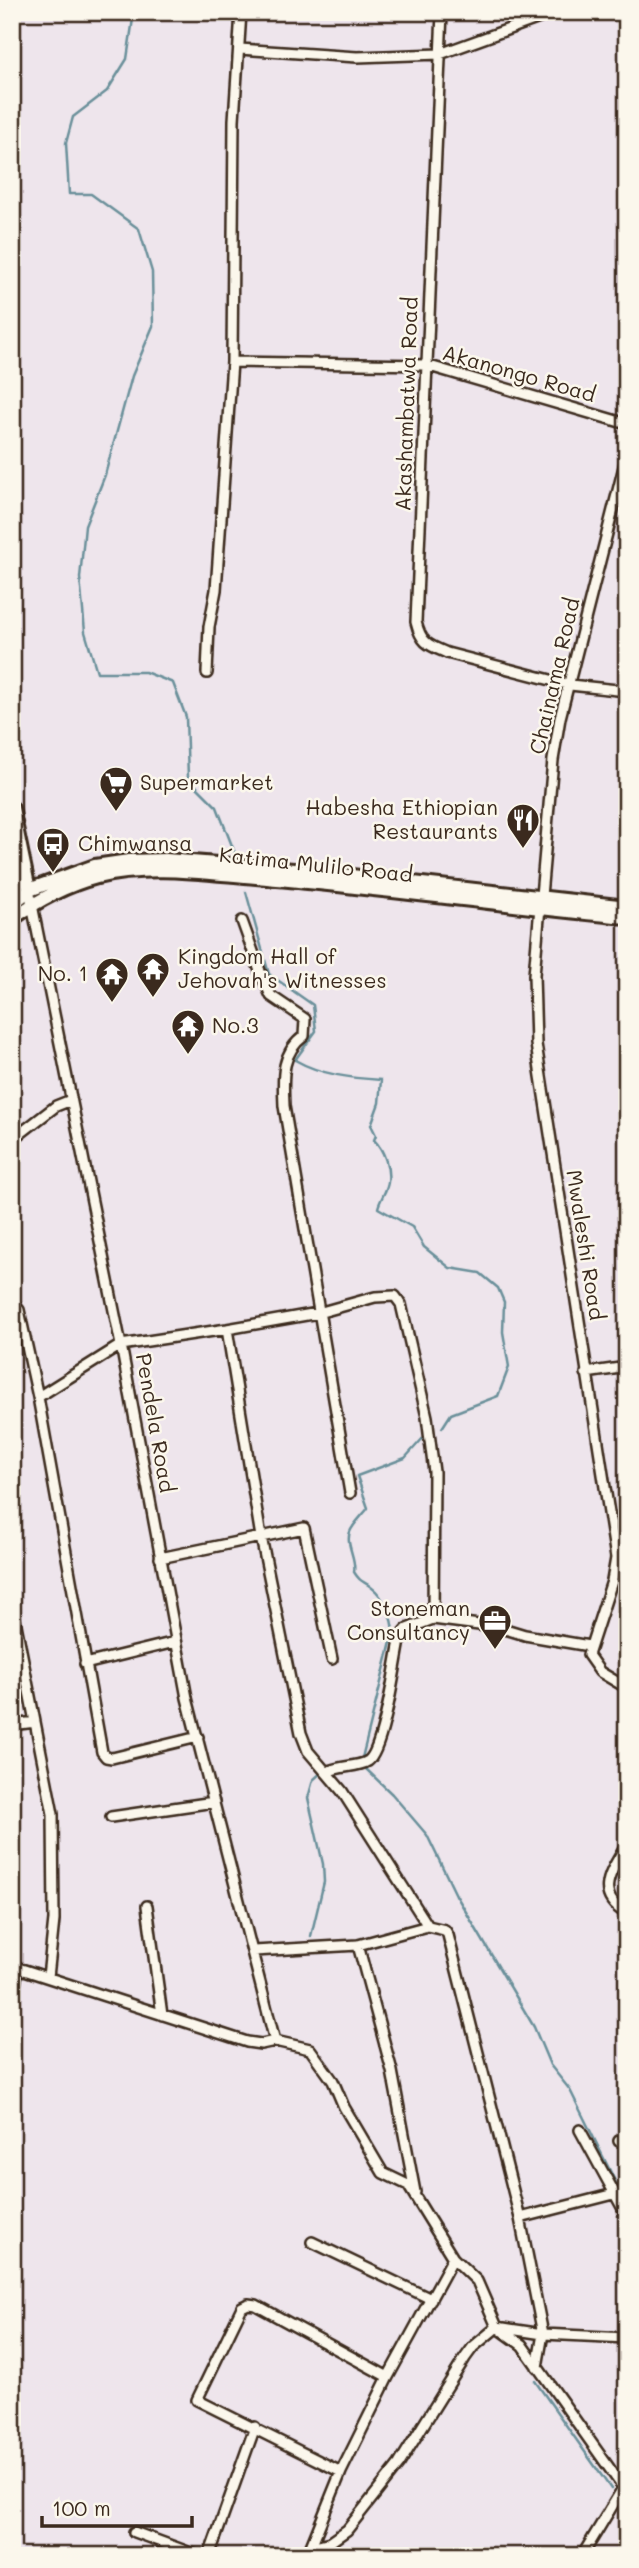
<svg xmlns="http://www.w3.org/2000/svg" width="639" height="2568" font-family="Mali,sans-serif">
<rect width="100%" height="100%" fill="#eee5ec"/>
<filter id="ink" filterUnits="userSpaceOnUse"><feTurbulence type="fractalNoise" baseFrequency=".0143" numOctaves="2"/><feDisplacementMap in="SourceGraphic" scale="14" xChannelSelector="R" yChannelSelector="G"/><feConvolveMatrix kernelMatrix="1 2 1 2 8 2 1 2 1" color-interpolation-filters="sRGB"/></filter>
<g filter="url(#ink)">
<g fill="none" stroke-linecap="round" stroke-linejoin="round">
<!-- stream -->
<path stroke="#6b909a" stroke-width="2.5" d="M134 12 127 59 107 91 73 117 66 143 69 194H91L139 229 152 272 153 326 132 376 105 475 85 526 80 578 85 632 97 672H145L173 683 186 717 188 778 217 807 236 856
M246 892 269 974 313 1005 316 1031 295 1060C321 1075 351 1078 381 1080L379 1103 371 1125 376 1135 374 1140C384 1150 390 1168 388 1182 387 1191 380 1199 378 1208L412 1227 424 1247 450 1268 480 1273 498 1288 504 1302 503 1332 509 1367 498 1396 451 1414 442 1428
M329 1766 362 1758 393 1634C393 1619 384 1596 371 1587 362 1580 361 1583 354 1572 357 1559 345 1544 350 1532 353 1524 363 1515 368 1508L357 1476 405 1458 424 1437
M365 1768 392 1794 427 1835 456 1895 534 2027 550 2065 570 2090 627 2205
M311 1936 324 1882 323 1864 308 1798 313 1780 322 1772
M535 2381 611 2489"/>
<defs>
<path id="street" d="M442 12 416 622C421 643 428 645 447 653L570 685 627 691
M240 49 357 57 440 54 556 12
M232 362 426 365 627 424
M627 455 560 718 553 760 534 975 536 1044 616 1558 612 1581 588 1655 600 1672 627 1688
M207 673 209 627 216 590 232 362 234 120 241 12
M29 890 121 1345 187 1698 275 2041
M242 921 260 971 271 996 305 1019 304 1036C280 1054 283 1079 284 1106L350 1493
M12 1140 56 1106 71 1100
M12 1301 19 1310 38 1397
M227 1329 261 1537 301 1733 308 1751 342 1791 428 1926
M586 1373 627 1367
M160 1558 304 1528 332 1659
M12 1604 53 1814 54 1920 48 1977
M85 1664 175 1642
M12 1725 35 1722
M198 1737 112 1758 106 1757 102 1752 38 1397 121 1345 227 1329 318 1313 375 1297 395 1296 401 1304 427 1417 434 1472 433 1619
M327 1772C340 1765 357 1768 368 1761 384 1750 396 1658 401 1636L407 1629 433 1619 502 1628 525 1635 589 1646
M111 1817 214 1802
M627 1844C612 1871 592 1894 627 1914
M147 1906 162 2015
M358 1945 392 2071 415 2192
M254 1951 358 1945 428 1926 445 1930 448 1935 520 2218 543 2334 537 2367
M12 1966 247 2042 261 2044 275 2041 310 2049 333 2081 344 2107 383 2173 408 2185 453 2258 388 2377 341 2472 307 2556
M12 2002 18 1967
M580 2130 627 2216
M619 2141 627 2145
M520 2218 614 2194
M312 2242 431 2299
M453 2258 477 2281 497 2327 522 2345 627 2493
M341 2472 197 2400 242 2307 248 2304 256 2305 388 2377
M134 2532 199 2556
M311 2547 330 2542 347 2530 399 2464 465 2358 473 2347 497 2327 543 2334 627 2338
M209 2556 255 2427
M582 2556 623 2488 627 2487"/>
<path id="secondary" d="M12 808 29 890
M12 904 29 890 95 866 129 861 166 860 307 871 627 907
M12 919C38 900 66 885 97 877 148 864 205 873 256 877 380 888 503 905 627 917"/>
</defs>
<!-- street casing -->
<use href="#street" stroke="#3b2a1e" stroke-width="14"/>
<!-- secondary casing -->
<use href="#secondary" stroke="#3b2a1e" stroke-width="18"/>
<!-- street -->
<use href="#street" stroke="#fbf7ec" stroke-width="9"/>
<!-- secondary -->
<use href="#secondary" stroke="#fbf7ec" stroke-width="12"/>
</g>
</g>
<!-- icons -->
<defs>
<symbol id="supermarket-pin" viewBox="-11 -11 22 30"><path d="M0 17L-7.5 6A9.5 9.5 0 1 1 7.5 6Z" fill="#3b2a1e" stroke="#fbf7ec"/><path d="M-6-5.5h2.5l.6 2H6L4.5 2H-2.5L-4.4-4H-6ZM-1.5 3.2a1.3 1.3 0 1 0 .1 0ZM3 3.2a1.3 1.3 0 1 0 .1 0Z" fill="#fff"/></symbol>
<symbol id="restaurant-pin" viewBox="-11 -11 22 30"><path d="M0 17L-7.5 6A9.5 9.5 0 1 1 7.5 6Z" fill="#3b2a1e" stroke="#fbf7ec"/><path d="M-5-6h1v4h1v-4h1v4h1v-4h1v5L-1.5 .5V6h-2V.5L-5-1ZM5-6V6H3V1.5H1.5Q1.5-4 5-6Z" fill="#fff"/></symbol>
<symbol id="bus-pin" viewBox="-11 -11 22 30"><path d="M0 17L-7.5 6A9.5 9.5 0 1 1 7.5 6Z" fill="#3b2a1e" stroke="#fbf7ec"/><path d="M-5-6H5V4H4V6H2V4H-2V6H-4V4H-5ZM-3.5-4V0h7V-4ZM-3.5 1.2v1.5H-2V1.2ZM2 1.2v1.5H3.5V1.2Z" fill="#fff"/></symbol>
<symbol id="temple-pin" viewBox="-11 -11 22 30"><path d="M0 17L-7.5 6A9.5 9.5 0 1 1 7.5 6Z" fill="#3b2a1e" stroke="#fbf7ec"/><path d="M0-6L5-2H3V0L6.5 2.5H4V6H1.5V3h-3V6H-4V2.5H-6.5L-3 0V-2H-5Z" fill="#fff"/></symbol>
<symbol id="office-pin" viewBox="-11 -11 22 30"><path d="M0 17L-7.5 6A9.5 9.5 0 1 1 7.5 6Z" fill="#3b2a1e" stroke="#fbf7ec"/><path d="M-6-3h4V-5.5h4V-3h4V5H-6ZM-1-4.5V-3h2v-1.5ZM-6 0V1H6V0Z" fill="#fff"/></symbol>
</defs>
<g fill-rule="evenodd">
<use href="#supermarket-pin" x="97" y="764" width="38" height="52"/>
<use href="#restaurant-pin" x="504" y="801" width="38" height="52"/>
<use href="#bus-pin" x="34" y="825" width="38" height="52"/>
<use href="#temple-pin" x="134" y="950" width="38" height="52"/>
<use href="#temple-pin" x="93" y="955" width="38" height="52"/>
<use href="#temple-pin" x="169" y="1007" width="38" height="52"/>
<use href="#office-pin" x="476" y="1602" width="38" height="52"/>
</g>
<g text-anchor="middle" stroke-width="5" stroke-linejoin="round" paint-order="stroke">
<!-- street labels -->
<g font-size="21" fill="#3b2a1e" stroke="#fbf7ec">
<text transform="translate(519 374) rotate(16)" y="7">Akanongo Road</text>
<text transform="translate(407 404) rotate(-88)" y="7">Akashambatwa Road</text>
<text transform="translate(555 676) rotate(-77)" y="7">Chainama Road</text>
<text transform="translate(316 865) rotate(6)" y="7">Katima Mulilo Road</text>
<text transform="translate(585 1245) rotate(81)" y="7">Mwaleshi Road</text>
<text transform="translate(155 1423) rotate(80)" y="7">Pendela Road</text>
</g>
<!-- poi labels -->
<g font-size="21" fill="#3b2a1e" stroke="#fbf7ec" text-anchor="start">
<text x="140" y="790">Supermarket</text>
<text x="498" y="815" text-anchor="end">Habesha Ethiopian<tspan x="498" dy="24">Restaurants</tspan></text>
<text x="78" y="851">Chimwansa</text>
<text x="178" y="964">Kingdom Hall of<tspan x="178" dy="24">Jehovah's Witnesses</tspan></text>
<text x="88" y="981" text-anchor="end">No. 1</text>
<text x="212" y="1033">No.3</text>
<text x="470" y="1616" text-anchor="end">Stoneman<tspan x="470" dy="24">Consultancy</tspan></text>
</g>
</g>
<!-- margin -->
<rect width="639" height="2568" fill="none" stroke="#fbf7ec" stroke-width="42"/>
<rect x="21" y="21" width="597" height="2526" fill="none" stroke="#3b2a1e" stroke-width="2.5" filter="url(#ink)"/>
<!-- scale -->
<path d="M42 2516v10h150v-10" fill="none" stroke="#3b2a1e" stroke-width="3.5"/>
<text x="52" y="2516" font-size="21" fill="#3b2a1e" stroke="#fbf7ec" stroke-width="5" paint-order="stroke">100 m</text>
</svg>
